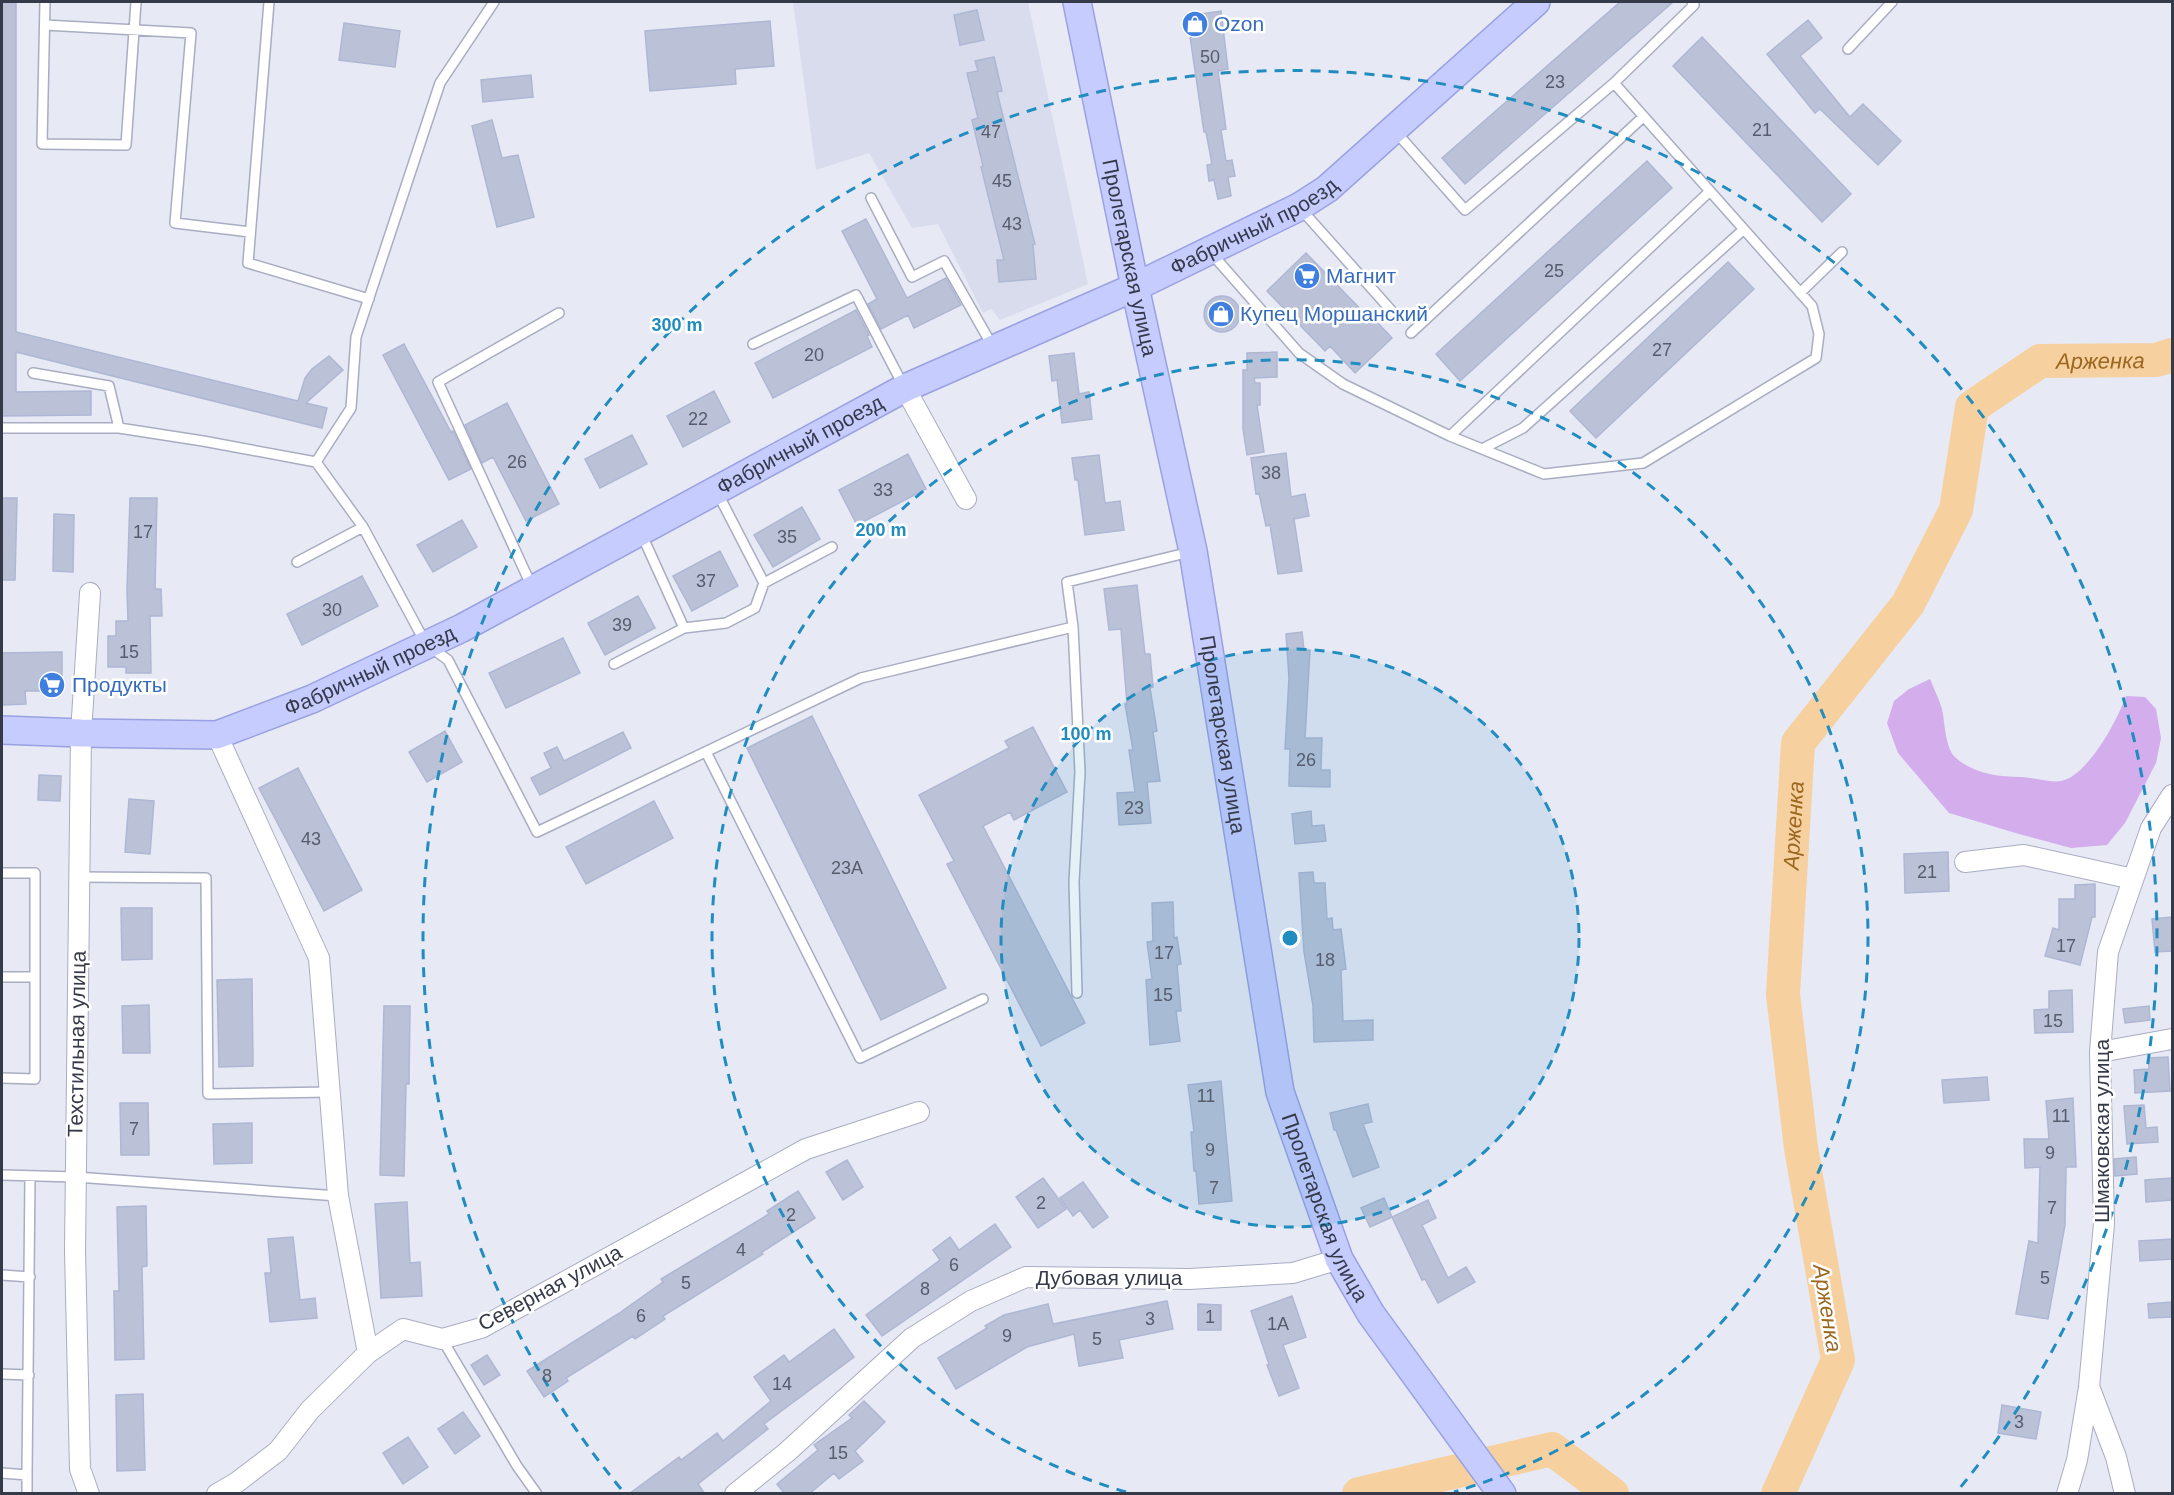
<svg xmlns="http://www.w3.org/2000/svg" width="2174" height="1495" font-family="Arial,sans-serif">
<rect width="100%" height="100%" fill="#e7e9f5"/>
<!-- residential -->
<path fill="#d9dced" d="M793 2H1028L1088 284 1000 320 991 309 983 313 938 224 912 228 869 153 816 170Z"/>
<!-- green -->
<path fill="#d3adec" d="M1930 679C1934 689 1939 699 1942 709 1945 723 1945 747 1955 757 1971 773 1999 777 2020 777 2032 777 2051 783 2061 781 2088 776 2118 719 2126 696L2145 697 2156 709 2161 738 2156 763 2125 823 2107 845 2071 848 2019 834 1949 813 1898 753 1887 723 1894 701 1909 689Z"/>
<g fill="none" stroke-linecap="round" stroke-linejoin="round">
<!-- river -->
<g stroke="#f6d09f" stroke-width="34">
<path d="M1359 1494 1552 1449 1612 1494"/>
<path id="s1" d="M1778 1494 1838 1360 1801 1148 1783 994 1798 743 1908 604 1956 510 1972 407 2040 361 2156 360 2172 355"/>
</g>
</g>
<!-- building -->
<path fill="#bbc2d8" stroke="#aeb7d3" stroke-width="1.5" d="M2 2H16V332L298 401 305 378 312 369 329 356 343 370 306 403 327 408 322 428 16 352V392L91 391V415L2 416Z
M1620 2H1673L1465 184 1442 158Z
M977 10 984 40 960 45 954 15Z
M1221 11 1228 69 1218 71 1226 129 1221 130 1226 161 1232 160 1235 176 1228 177 1231 196 1218 199 1214 180 1209 181 1207 165 1212 164 1206 132H1204L1187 16Z
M1808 20 1822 38 1800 56 1850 117 1863 104 1901 141 1878 165 1820 109 1815 113 1767 54Z
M770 21 774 66 735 69 736 84 650 91 645 31Z
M344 23 400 31 395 67 339 60Z
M1702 37 1851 194 1822 222 1673 66Z
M994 57 1002 91 997 92 1035 244 1033 245 1036 279 999 282 997 260H1004L981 167 983 166 972 120 978 118 967 73 978 71 975 61Z
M531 75 533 97 483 102 481 80Z
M492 120 502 158 518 155 534 217 497 227 472 126Z
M1647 161 1672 188 1460 381 1436 354Z
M866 219 907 298 946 278 961 305 914 328 908 315 881 329 868 304 877 299 842 231Z
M1306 253 1374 323 1376 321 1392 338 1355 373 1330 346 1325 351 1267 291Z
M1728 262 1754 289 1596 438 1570 411Z
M1204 314a18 18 0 1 1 36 0a18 18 0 1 1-36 0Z
M856 310 869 335 867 336 872 347 773 398 755 363Z
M404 344 451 432 453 431 471 469 449 480 383 355Z
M1277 352V377L1254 378 1255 383H1260V405H1257L1264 452 1247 455 1243 429V370H1247V353Z
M1074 353 1079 394 1089 392 1092 419 1062 423 1057 380 1052 381 1049 356Z
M714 391 730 422 683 447 667 416Z
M507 403 559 504 526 521 493 457 482 463 465 425Z
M632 435 647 464 600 488 585 459Z
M1286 453 1291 497 1305 494 1309 516 1294 519 1302 571 1278 574 1270 525 1266 526 1259 493 1256 494 1251 458Z
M908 454 926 489 857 525 839 490Z
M1099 455 1105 503 1120 501 1124 530 1085 535 1078 480H1075L1072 458Z
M2 498H17L15 580H2Z
M130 498H157L155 589H161L162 616H150L151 673H126V667H108V636H116V621H128L127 590Z
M802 507 820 539 773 567 754 535Z
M54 514 74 515 73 572 53 571Z
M462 520 477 547 433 572 417 545Z
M720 551 738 586 692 611 673 576Z
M362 576 378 606 302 645 287 614Z
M1137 585 1145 654H1150L1153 687 1150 688 1157 731 1153 732 1160 781 1147 782 1151 823 1119 825 1117 793 1135 792 1129 750H1133L1125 704H1127L1121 629 1109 630 1104 589Z
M638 596 655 628 605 655 588 623Z
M1302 632 1304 650H1310L1305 738H1322L1321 770H1330V787L1289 786 1290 749H1285L1289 678 1286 634Z
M563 638 580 673 506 708 489 673Z
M62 652V691H25L26 704 2 705V653Z
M812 716 946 988 881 1020 747 748Z
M1033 727 1067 792 1014 820 1010 812 983 826 1085 1023 1041 1046 947 864 954 861 919 795 1009 748 1005 741Z
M445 731 462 762 427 782 409 752Z
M623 732 631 748 540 795 531 778 551 768 544 753 557 747 564 761Z
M298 768 362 890 324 911 259 788Z
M39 775 61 776 60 801 38 800Z
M129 799 154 801 150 854 125 852Z
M654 801 673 838 586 884 566 847Z
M1311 811 1312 826 1324 825 1326 841 1295 844 1292 814Z
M1948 852 1949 891 1905 893 1904 854Z
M1313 872 1314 883H1325L1327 919 1332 918 1333 930 1341 929 1346 969 1341 970 1343 1021 1373 1020V1040L1314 1042 1313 1006 1304 952 1299 873Z
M2095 884V917H2092L2080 965 2045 956 2053 928 2059 930V899H2075V885Z
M1173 902 1174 938 1177 937 1181 964 1177 965 1181 1011H1176L1180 1041 1150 1045 1146 980 1152 979 1147 942 1153 941 1152 903Z
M121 908H152V959L122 960Z
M2172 917V951L2155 952 2152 919Z
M252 979 253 1066 219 1067 217 980Z
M2072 990 2073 1032 2035 1033 2034 1010 2049 1009V991Z
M149 1005 150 1053H123L122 1006Z
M384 1006H410L409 1084H406L404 1176 380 1175Z
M2149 1006 2150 1020 2125 1023 2123 1009Z
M2168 1057 2170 1091 2135 1093 2134 1070 2149 1069 2148 1058Z
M1987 1077 1989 1100 1944 1103 1942 1080Z
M1221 1081 1232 1201 1199 1204 1196 1171H1194L1191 1132H1194L1188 1085Z
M2073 1098 2076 1167H2066L2065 1225 2048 1319 2016 1314 2029 1241 2038 1243 2040 1167 2025 1168 2024 1139H2049L2046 1101Z
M120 1103H148L149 1155H121Z
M1368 1104 1372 1122 1363 1124 1379 1167 1353 1177 1336 1130H1334L1330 1113Z
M2144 1105 2146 1128 2157 1127 2158 1142 2127 1144 2124 1106Z
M252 1123V1163L214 1164 213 1124Z
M2136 1157 2137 1174 2115 1176 2114 1159Z
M847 1160 863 1187 843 1200 826 1172Z
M1043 1178 1066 1209 1038 1228 1016 1197Z
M2172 1178V1200L2146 1202 2145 1180Z
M1083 1182 1108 1217 1093 1228 1080 1210 1073 1216 1060 1198Z
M798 1191 815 1218 762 1252 763 1254 663 1316 665 1319 635 1339 633 1336 566 1378 568 1381 544 1397 527 1371 618 1314 663 1282 661 1279 769 1214 767 1211Z
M1384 1198 1392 1217 1370 1227 1361 1208Z
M1428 1200 1436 1218 1422 1225 1448 1278 1466 1267 1475 1282 1438 1303 1425 1279 1422 1280 1392 1217Z
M407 1202 410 1263 420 1262 422 1296 381 1298 375 1204Z
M146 1206 147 1266 142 1267 144 1359 115 1360 114 1291H119L117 1207Z
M995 1224 1011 1247 882 1336 866 1315 940 1260 933 1250 950 1237 959 1250Z
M293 1237 300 1300 315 1298 317 1318 270 1322 265 1273H271L268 1239Z
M2172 1239V1259L2140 1261 2139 1241Z
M1292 1296 1306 1337 1283 1345 1299 1388 1279 1396 1267 1365 1269 1364 1251 1311Z
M1167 1301 1173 1329 1119 1340 1123 1358 1079 1366 1074 1334 1027 1347 956 1389 938 1358 987 1328 985 1326 1004 1315 1048 1304 1053 1324Z
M2172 1302V1317L2149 1318 2148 1304Z
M1198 1304 1221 1305V1330H1198Z
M834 1329 854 1357 764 1424 768 1429 698 1484 705 1494H629L679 1457 681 1460 717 1433 723 1441 771 1401 754 1377 784 1355 789 1362Z
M487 1355 500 1375 484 1385 471 1365Z
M143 1394 145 1470 117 1471 116 1395Z
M864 1401 885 1422 855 1451 863 1461 839 1479 834 1473 809 1494H785L777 1484 818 1450 814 1445 852 1418 849 1415Z
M2002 1405 2041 1412 2036 1439 1998 1433Z
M463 1412 480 1436 455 1454 438 1429Z
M408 1437 428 1467 403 1484 383 1453Z"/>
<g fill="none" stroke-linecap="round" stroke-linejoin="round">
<defs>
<path id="lane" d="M45 2 42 144 126 145 136 2
M269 2 248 263 369 299
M45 25 191 33 175 223 250 232
M1848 49 1892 2
M1395 131 1465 210 1614 83
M871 198 912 277 944 261 993 347
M1300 208 1398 318
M1212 254 1299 353 1343 384 1450 436 1544 474 1643 463 1816 358 1819 334 1812 306 1614 83 1694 5 1692 2
M1800 293 1842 252
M1411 333 1643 117
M753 344 856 295 903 385
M33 373 109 386 119 428
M2 428H119L203 441 316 462 351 408 356 337 440 83 494 2
M1450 436 1709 192
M1482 449 1523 428 1743 230
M316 462 363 527 426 644 448 660 537 832 861 678 1073 627 1067 582 1190 552
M717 492 764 583
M641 533 684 628
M297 562 363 527
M532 587 438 382 559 313
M1073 627 1080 772 1074 882 1077 993
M614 664 684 628 726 623 755 608 764 583 832 547
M706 752 860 1058 983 999
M2 873H35V1079L2 1078
M79 877 206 878 208 1094 330 1092
M2 977H35
M2 1175 76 1177 338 1196
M2 1275 30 1277
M442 1339 517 1466 537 1494
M2 1374 29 1375
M2 1473 27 1475 30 1176
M27 1494V1475"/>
<path id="street" d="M905 388 966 499
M217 735 319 958 338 1196 368 1353
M1965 862 2024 855 2133 879
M2100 1052 2172 1039
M2090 1389 2116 1457 2125 1494
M89 1494 80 1469 75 1251 78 991 81 733 90 593
M217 1494 236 1483 278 1451 310 1410 368 1353 403 1329 442 1339 481 1328 806 1149 919 1112
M735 1494 787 1452 912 1338 971 1301 1026 1277 1189 1279 1293 1273 1339 1259
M2067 1494 2077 1460 2089 1387 2104 1224 2100 1052 2108 952 2151 828 2172 795"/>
<g id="secondary">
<path id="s2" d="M1077 2 1135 287 1193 551 1280 1092 1339 1259 1371 1314 1502 1494"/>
<path id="s3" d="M2 730 81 733 217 735 312 699 462 628 905 388 1135 287 1299 207 1327 189 1536 2"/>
</g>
</defs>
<!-- lane casing -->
<use href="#lane" stroke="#a9adc1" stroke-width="12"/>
<!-- street casing -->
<use href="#street" stroke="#a9adc1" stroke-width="22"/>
<!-- secondary casing -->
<use href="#secondary" stroke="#99a1e2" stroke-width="30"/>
<!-- lane -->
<use href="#lane" stroke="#fff" stroke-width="9"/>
<!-- street -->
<use href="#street" stroke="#fff" stroke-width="20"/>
<!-- secondary -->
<use href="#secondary" stroke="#c7ccff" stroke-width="27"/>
</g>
<!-- distance rings -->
<circle cx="1290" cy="938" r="289" fill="#208cbf" fill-opacity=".12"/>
<g fill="none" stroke="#208cbf" stroke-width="3" stroke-dasharray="10 8">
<circle cx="1290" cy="938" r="289"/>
<path d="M1126 1492A578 578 0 1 1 1454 1492"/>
<path d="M621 1489A867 867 0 1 1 1959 1489"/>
</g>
<!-- icons -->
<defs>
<symbol id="shop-disc" viewBox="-11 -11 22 22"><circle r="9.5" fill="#3f7fe0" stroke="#fff"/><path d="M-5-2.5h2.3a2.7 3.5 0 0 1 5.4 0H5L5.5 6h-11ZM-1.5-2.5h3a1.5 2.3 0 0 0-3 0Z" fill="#fff"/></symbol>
<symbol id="supermarket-disc" viewBox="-11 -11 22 22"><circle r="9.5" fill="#3f7fe0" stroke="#fff"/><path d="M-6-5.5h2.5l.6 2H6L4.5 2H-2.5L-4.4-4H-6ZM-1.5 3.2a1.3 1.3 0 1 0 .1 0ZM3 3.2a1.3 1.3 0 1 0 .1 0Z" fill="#fff"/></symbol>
</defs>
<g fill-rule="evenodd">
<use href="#shop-disc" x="1180" y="9" width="30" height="30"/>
<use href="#supermarket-disc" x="1292" y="261" width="30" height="30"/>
<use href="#shop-disc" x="1206" y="299" width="30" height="30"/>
<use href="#supermarket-disc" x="37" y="670" width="30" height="30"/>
</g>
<g text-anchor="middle" stroke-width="5" stroke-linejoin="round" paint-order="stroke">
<!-- number labels -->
<g font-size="18" fill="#565c6d">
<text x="1210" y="63">50</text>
<text x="1555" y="88">23</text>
<text x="1762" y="136">21</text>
<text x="991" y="138">47</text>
<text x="1002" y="187">45</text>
<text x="1012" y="230">43</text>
<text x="1554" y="277">25</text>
<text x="1662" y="356">27</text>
<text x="814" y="361">20</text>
<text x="698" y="425">22</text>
<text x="517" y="468">26</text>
<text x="1271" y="479">38</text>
<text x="883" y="496">33</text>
<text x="143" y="538">17</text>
<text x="787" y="543">35</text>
<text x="706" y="587">37</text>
<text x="332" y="616">30</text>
<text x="622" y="631">39</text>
<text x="129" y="658">15</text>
<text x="1306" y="766">26</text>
<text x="1134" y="814">23</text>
<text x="311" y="845">43</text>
<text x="847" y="874">23А</text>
<text x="1927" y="878">21</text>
<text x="2066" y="952">17</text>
<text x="1164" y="959">17</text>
<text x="1325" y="966">18</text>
<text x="1163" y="1001">15</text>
<text x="2053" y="1027">15</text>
<text x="1206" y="1102">11</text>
<text x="2061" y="1122">11</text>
<text x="134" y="1135">7</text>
<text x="1210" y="1156">9</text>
<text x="2050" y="1159">9</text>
<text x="1214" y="1194">7</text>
<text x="1041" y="1209">2</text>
<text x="2052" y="1214">7</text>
<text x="791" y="1221">2</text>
<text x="741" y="1256">4</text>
<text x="954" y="1271">6</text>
<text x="2045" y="1284">5</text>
<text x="686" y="1289">5</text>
<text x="925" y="1295">8</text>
<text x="641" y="1322">6</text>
<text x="1210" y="1323">1</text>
<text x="1150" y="1325">3</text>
<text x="1278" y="1330">1А</text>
<text x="1007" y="1342">9</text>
<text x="1097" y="1345">5</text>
<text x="547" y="1382">8</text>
<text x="782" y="1390">14</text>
<text x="2019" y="1428">3</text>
<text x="838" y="1459">15</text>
</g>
<!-- shop labels -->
<g font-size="21" fill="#366cbe" stroke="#fff" text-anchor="start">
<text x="1214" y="31">Ozon</text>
<text x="1326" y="283">Магнит</text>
<text x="1240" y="321">Купец Моршанский</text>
<text x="72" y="692">Продукты</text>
</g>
<!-- street labels -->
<g font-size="21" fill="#353a49" stroke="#fff">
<text dy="7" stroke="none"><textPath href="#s3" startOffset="1371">Фабричный проезд</textPath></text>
<text dy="7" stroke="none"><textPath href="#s2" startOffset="261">Пролетарская улица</textPath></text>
<text dy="7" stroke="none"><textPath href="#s3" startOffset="867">Фабричный проезд</textPath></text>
<text dy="7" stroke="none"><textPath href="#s3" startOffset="381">Фабричный проезд</textPath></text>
<text dy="7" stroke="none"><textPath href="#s2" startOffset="747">Пролетарская улица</textPath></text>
<text transform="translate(77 1044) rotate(-89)" y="7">Техстильная улица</text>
<text transform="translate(2102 1131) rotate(-90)" y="7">Шмаковская улица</text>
<text dy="7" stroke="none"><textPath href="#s2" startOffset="1233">Пролетарская улица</textPath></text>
<text x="1109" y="1285">Дубовая улица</text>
<text transform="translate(550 1288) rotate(-28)" y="7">Северная улица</text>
</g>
<!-- water labels -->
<g font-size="22" font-style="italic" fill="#9b6721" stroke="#fff">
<text dy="8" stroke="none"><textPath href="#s1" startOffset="1298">Арженка</textPath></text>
<text dy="8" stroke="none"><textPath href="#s1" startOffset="686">Арженка</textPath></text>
<text transform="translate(1828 1308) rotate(81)" y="8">Арженка</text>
</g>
</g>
<circle cx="1290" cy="938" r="9" fill="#208cbf" stroke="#fff" stroke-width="3"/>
<g font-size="18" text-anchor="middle" font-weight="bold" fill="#208cbf" stroke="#fff" stroke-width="5" stroke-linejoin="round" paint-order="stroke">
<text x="677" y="331">300 m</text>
<text x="881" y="536">200 m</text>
<text x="1086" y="740">100 m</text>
</g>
<!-- border -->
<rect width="2174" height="1495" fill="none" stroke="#353a49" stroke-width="6"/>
</svg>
